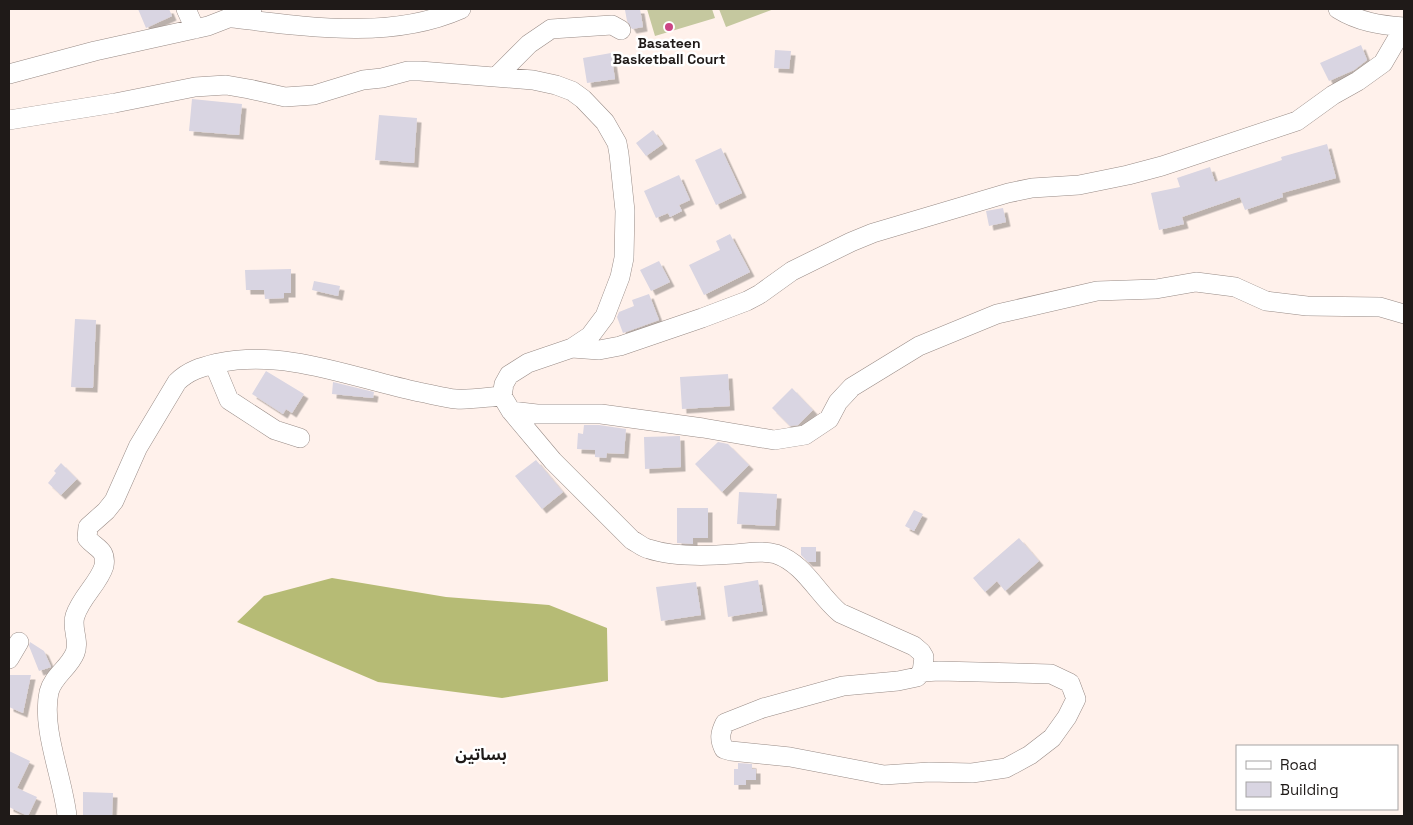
<svg xmlns="http://www.w3.org/2000/svg" width="1413" height="825" font-family="'Space Grotesk','Noto Sans Arabic',sans-serif">
<defs>
<filter id="shadow"><feDropShadow dx="4.5" dy="4.5" stdDeviation="0" flood-color="#0004"/></filter>
</defs>
<rect width="100%" height="100%" fill="#fff1eb"/>
<!-- green -->
<path fill="#c5c89f" d="M647 9H712L715 18 655 36Z
M719 9H774L726 27Z"/>
<!-- forest -->
<path fill="#b6bb75" d="M332 578 446 597 549 605 607 628 608 681 502 698 378 682 237 622 264 596Z"/>
<!-- building -->
<path fill="#d9d5e2" filter="url(#shadow)" d="M138 9H169L172 16 146 28Z
M634 9H640L643 27 632 29 627 21 625 10Z
M1361 45 1367 60 1354 70 1329 81 1320 63Z
M775 50 791 51 789 69 774 68Z
M611 53 615 79 587 83 583 58Z
M192 99 242 104 239 135 189 131Z
M379 115 417 118 414 163 375 160Z
M653 130 663 144 646 156 636 143Z
M1327 144 1336 178 1282 193 1283 197 1245 210 1240 197 1182 217 1184 224 1159 230 1151 193 1180 187 1177 178 1210 167 1215 182 1282 160 1281 157Z
M721 148 742 193 716 205 695 160Z
M679 175 690 200 679 205 682 211 670 217 668 213 656 218 644 191Z
M1003 208 1006 222 989 226 986 211Z
M730 234 750 272 704 295 689 265 720 250 716 241Z
M659 261 670 282 651 291 640 270Z
M291 269V293H284V298L265 299 264 290H246L245 270Z
M314 281 340 286 338 296 312 290Z
M649 294 659 320 623 333 617 317 619 312 634 306 632 300Z
M75 319 96 320 93 388 71 387Z
M266 371 304 394 292 413 286 409 283 414 252 394Z
M728 374 730 406 682 409 680 377Z
M333 382 374 392 373 398 332 394Z
M792 388 813 410 798 425 790 426 772 408Z
M584 425H599L626 429 624 454 607 453 606 458 595 457V450L577 449 578 433 583 434Z
M680 436 681 467 645 469 644 437Z
M718 442 728 444 749 465 722 492 695 464Z
M536 460 563 492 542 509 515 476Z
M61 463 77 479 61 495 48 483 56 473 54 471Z
M739 492 777 494 775 526 737 524Z
M677 508H708V538H693V544L677 543Z
M914 510 923 514 914 531 905 526Z
M1019 538 1039 561 1005 591 997 581 985 592 973 578Z
M801 547H816V562H808L801 555Z
M758 580 763 611 728 617 724 586Z
M696 582 701 615 661 621 656 587Z
M30 642 44 651 51 667 39 671 29 646Z
M9 675H31L23 713 9 707Z
M9 751 30 761 17 788 37 797 28 816 9 807Z
M738 763 752 764V769H756V780H746V785H734V769H738Z
M83 792 113 793 112 816H83Z"/>
<g fill="none" stroke-linecap="round" stroke-linejoin="round">
<defs>
<path id="minor" d="M186 9 195 29
M1338 9C1359 22 1380 25 1404 27
M233 18C308 27 391 40 461 9
M9 74 95 51 208 26 252 9
M496 77 529 44 551 29 612 25 621 30
M9 120 115 103 195 87 226 85 249 89 285 97 314 95 363 80 382 78 408 71H420L533 80 556 85 572 91 583 99 605 122 617 143 619 154 625 211 624 258 620 277 605 316 590 336 572 348 528 363 509 375 504 384 502 396 511 411 553 461 632 540C638 543 643 548 649 549 673 557 709 556 734 554 747 553 763 550 776 554 805 564 818 595 840 613L914 646 921 652 924 657 922 672 917 677 898 681 843 686 763 708 725 723C720 733 719 739 724 749L731 751 790 757 884 775 929 772 972 773 1006 768 1030 755 1052 738 1067 717 1076 699 1070 683 1051 674 939 671 922 672
M572 348 599 350 620 346 702 318 747 301 760 294 792 271 851 242 873 233 1008 193 1032 188 1079 185 1128 175 1162 166 1297 121 1333 95 1358 81 1383 63 1404 27
M214 364 229 400 275 430 300 438
M511 411 537 414H601L703 428 774 440 805 435 829 419 838 402 852 387 919 346 997 314 1097 291 1156 289 1196 282 1235 287 1266 301 1307 306 1380 307 1404 314
M9 659 19 642
M67 816C63 778 41 729 49 692 53 676 69 668 75 653 80 641 71 628 75 616 81 597 99 583 104 566 107 549 96 549 87 538L88 527 106 511 114 501 138 447 177 382C189 370 202 367 218 363 286 349 353 378 419 392 431 394 444 398 456 399 471 400 487 397 502 396"/>
</defs>
<!-- minor casing -->
<use href="#minor" stroke="#988b86" stroke-width="20"/>
<!-- minor -->
<use href="#minor" stroke="#fff" stroke-width="19"/>
</g>
<!-- markers -->
<circle fill="#cb4585" stroke="#fff" stroke-width="2" cx="669" cy="27" r="5"/>
<g text-anchor="middle" stroke-width="5" stroke-linejoin="round" paint-order="stroke">
<!-- poi labels -->
<g font-size="14" font-weight="bold" fill="#1f1a18" stroke="#fff">
<text x="669" y="48">Basateen<tspan x="669" dy="16">Basketball Court</tspan></text>
</g>
<!-- quarter labels -->
<g font-size="16" font-weight="bold" fill="#1f1a18" stroke="#fff">
<text x="481" y="760">بساتين</text>
</g>
</g>
<!-- border -->
<rect width="1413" height="825" fill="none" stroke="#1f1a18" stroke-width="20"/>
<!-- legend -->
<rect x="1236" y="745" width="162" height="65" fill="#ffffff" stroke="#a5a3a3"/>
<rect x="1246" y="761" width="25" height="8" fill="#ffffff" stroke="#a5a3a3"/>
<text x="1280" y="770" font-size="15" fill="#1f1a18">Road</text>
<rect x="1246" y="782" width="25" height="15" fill="#d9d5e2" stroke="#a5a3a3"/>
<text x="1280" y="795" font-size="15" fill="#1f1a18">Building</text>
</svg>
